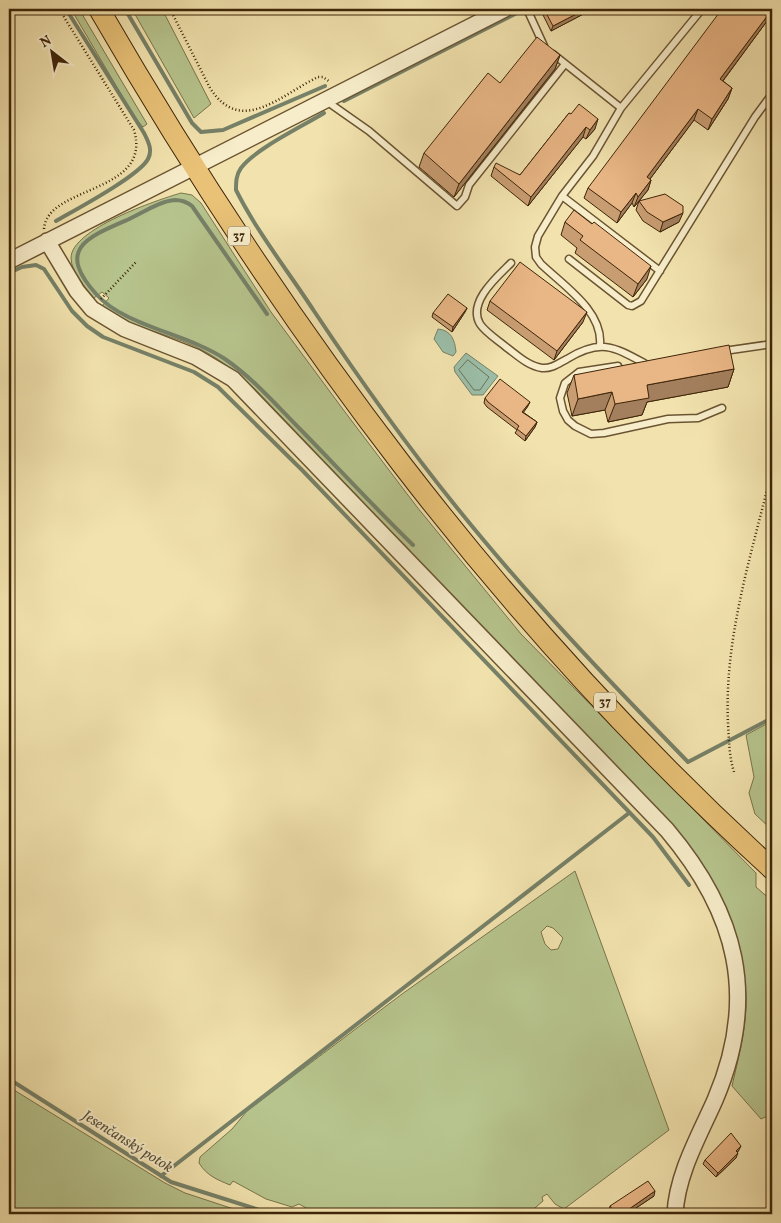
<svg xmlns="http://www.w3.org/2000/svg" width="781" height="1223" font-family="Vollkorn,serif">
<rect width="100%" height="100%" fill="#f2e3ae"/>
<filter id="stains"><feTurbulence type="fractalNoise" baseFrequency=".004" numOctaves="4"/><feColorMatrix values="0 0 0 0 .2 0 0 0 0 .09 0 0 0 0 .02 0 0 0 .5 -.17"/></filter>
<radialGradient id="worn" r=".72"><stop offset=".6" stop-color="#630" stop-opacity="0"/><stop offset="1" stop-color="#630" stop-opacity=".3"/></radialGradient>
<!-- green -->
<path fill="#b7c48d" stroke="#7a744b" fill-rule="evenodd" d="M71 9H79L147 124 143 127 135 118Z
M132 9H162L211 104 194 118Z
M181 193 192 195 201 203 271 312 345 412 417 507 521 634 756 873V887L772 901V1114L761 1119 732 1086C738 1060 745 1033 746 1007 747 989 743 970 739 954 727 904 708 869 676 829L254 388C235 371 216 356 194 346 163 332 128 327 102 306L109 298 102 292 94 298C86 288 71 272 71 258 71 229 157 200 181 193Z
M772 721V830L755 814 749 793 754 777 746 735Z
M575 871 669 1130 564 1209 555 1204 547 1194 542 1197 543 1201 528 1214H310V1210L299 1204 292 1207 266 1199 233 1181 230 1185C218 1180 207 1176 199 1163L200 1157 232 1129 247 1111 402 994ZM547 926 553 928 563 938 558 949 551 950 545 944 541 932Z
M9 1087 165 1183 185 1193 249 1214H9Z"/>
<!-- water -->
<path fill="#9bbea8" stroke="#768168" d="M438 329C451 330 455 340 456 352L453 356 443 352 434 339Z
M466 353 498 376 483 395H472L455 372 454 367Z"/>
<g fill="none" stroke-linecap="round" stroke-linejoin="round">
<!-- shore -->
<path stroke="#6c7258" stroke-width="1" d="M468 360 489 377 480 390H474L459 370Z"/>
<!-- stream -->
<path stroke="#768168" stroke-width="4" d="M125 9 192 123 201 132 223 130 325 86
M344 101 515 14
M324 113C303 126 255 149 241 168 236 175 236 182 236 190 257 232 288 271 314 311 358 377 404 442 454 504 526 594 607 679 688 762L772 718
M56 221C75 210 139 176 148 159 153 150 148 141 144 133L66 9
M9 273 22 267 36 265 44 269 72 311 87 326 103 337 194 372 218 387 303 471 653 837 689 885
M267 314 192 206C187 202 182 200 175 200 159 201 141 214 127 220 85 238 56 250 97 295 125 326 188 334 225 359 254 379 277 406 302 431 339 469 375 508 413 545
M9 1079 171 1182 272 1214
M161 1176 629 813"/>
<defs>
<path id="service" d="M527 9 544 46
M553 54 621 108
M329 99 332 105 369 131 457 206 465 197 469 185 565 64
M562 196 660 271
M569 259 628 305 632 306 641 301 755 117 772 94
M511 263C498 276 467 302 480 324 486 333 498 340 506 347 517 355 528 366 542 368 552 369 559 363 567 359 600 339 613 346 644 363
M600 345C603 311 564 286 541 264L536 257 535 247 538 236 562 196 593 156 621 108 702 9
M724 351 772 344
M618 366 579 372 565 383 560 398 563 411 568 420 575 426 591 434 604 433 668 419 698 418 722 408"/>
<path id="tertiary" d="M47 241 77 291 92 309 125 329 196 357 233 379 667 830C737 913 759 997 715 1100 699 1136 677 1174 675 1214
M9 261 505 9"/>
<path id="primary" d="M99 9C283 327 500 621 772 869"/>
</defs>
<!-- service casing -->
<use href="#service" stroke="#6b5432" stroke-width="9"/>
<!-- tertiary casing -->
<use href="#tertiary" stroke="#6b5432" stroke-width="18"/>
<!-- primary casing -->
<use href="#primary" stroke="#3e2509" stroke-width="22"/>
<!-- path -->
<path stroke="#3e2509" stroke-width="2.5" stroke-dasharray="1 2.5" stroke-linecap="butt" d="M170 9 210 88C241 137 282 94 318 77H323L330 82
M44 229C47 185 153 194 134 130L59 9
M101 299 136 262
M734 772C729 756 729 740 728 723 724 637 752 553 772 470"/>
<!-- service -->
<use href="#service" stroke="#f7edca" stroke-width="6"/>
<!-- tertiary -->
<use href="#tertiary" stroke="#f7edca" stroke-width="15"/>
<!-- primary -->
<use href="#primary" stroke="#e9c277" stroke-width="20"/>
</g>
<!-- wall -->
<path fill="#c89d72" stroke="#3e2509" d="M543 9H593L551 31 542 13Z
M771 11 767 21 723 81 732 88 728 99 708 130 694 120 650 179 651 180 648 190 639 201 679 222 660 232 643 221 636 210 639 201 634 207 632 203 617 223 584 198 588 188Z
M560 55 555 69 454 197 419 167 424 153 500 83Z
M569 113 595 129 586 139 583 137 528 206 491 176 494 167 520 175Z
M565 222 647 279 633 297 575 253 577 248 561 235Z
M490 301 583 322 554 360 487 310Z
M467 308 465 312 452 332 432 317 433 313Z
M734 369 728 387 647 402 642 415 608 422 605 410 572 416 567 393 574 375Z
M485 398 528 406 523 412 537 422 535 427 525 441 515 433 517 430 487 407 484 403Z
M739 1150 737 1153 736 1158 716 1177 703 1164 705 1160Z
M654 1196 627 1214H611L609 1211 610 1206Z"/>
<!-- shaded-wall -->
<path fill="#a37f5d" stroke="#3e2509" d="M586 9H593L551 31 553 26Z
M771 11 767 21 716 90 720 79Z
M560 55 555 69 454 197 459 184Z
M732 88 728 99 708 130 712 119Z
M698 109 694 120 644 187 647 177Z
M598 119 595 129 586 139 590 130Z
M586 127 583 137 528 206 531 197Z
M651 180 648 190 634 207 638 197Z
M636 193 632 203 617 223 621 212Z
M683 213 679 222 660 232 663 222Z
M651 266 647 279 633 297 638 284Z
M467 308 465 312 452 332 453 327Z
M587 312 583 322 554 360 557 351Z
M734 369 728 387 647 402 642 415 608 422 615 404 647 385Z
M612 392 605 410 572 416 578 399Z
M530 402 528 406 521 416 522 412Z
M537 422 535 427 525 441 526 436Z
M741 1146 739 1150 734 1156 736 1151Z
M738 1153 736 1158 716 1177 718 1173Z
M655 1191 654 1196 627 1214H622Z"/>
<!-- building -->
<path fill="#e9b685" stroke="#3e2509" d="M544 9H586L553 26Z
M722 9H769L771 11 720 79 732 88 712 119 698 109 647 177 651 180 638 197 636 193 621 212 588 188Z
M537 37 560 55 459 184 424 153 488 73 500 83Z
M579 104 598 119 590 130 586 127 531 197 494 167 496 163 520 175 569 113 571 114Z
M665 194 683 206V213L663 222 647 212 639 201Z
M574 210 592 224 594 222 651 266 638 284 580 240 583 236 565 222Z
M520 262 587 312 557 351 490 301Z
M448 294 467 308 453 327 433 313Z
M729 345 734 369 647 385 649 398 615 404 612 392 578 399 574 375Z
M500 379 530 402 522 412 537 422 526 436 517 429 519 426 488 402 485 398Z
M731 1133 741 1146 736 1151 738 1153 718 1173 705 1160Z
M648 1181 655 1191 622 1214H616L610 1206Z"/>
<g text-anchor="middle" stroke-width="4" stroke-linejoin="round" paint-order="stroke">
<!-- shield labels -->
<g fill="#f7edca" stroke="#766143" stroke-width="1">
<rect x="228" y="226.5" width="22" height="19" rx="4"/>
<rect x="594" y="692.5" width="22" height="19" rx="4"/>
</g>
<g font-size="12" font-weight="bold" fill="#3e2509">
<text x="239" y="240">37</text>
<text x="605" y="706">37</text>
</g>
<!-- water labels -->
<g font-size="15" font-style="italic" fill="#5a5339" stroke="#f7edca">
<text transform="translate(128 1141) rotate(32)" y="5">Jesenčanský potok</text>
</g>
</g>
<!-- margin -->
<rect width="781" height="1223" fill="none" stroke="#f2e3ae" stroke-width="30"/>
<rect x="10" y="10" width="761" height="1203" fill="none" stroke="#3e2509" stroke-width="2.5"/>
<rect x="15" y="15" width="751" height="1193" fill="none" stroke="#3e2509"/>
<!-- north arrow -->
<g transform="translate(52 52) rotate(329)" stroke="#f7edca" stroke-width="4" paint-order="stroke">
<path d="M0-4L9 19L0 12L-9 19Z" fill="#3e2509"/>
<text y="-8" font-size="14" font-weight="bold" text-anchor="middle" fill="#3e2509">N</text>
</g>
<rect width="100%" height="100%" filter="url(#stains)"/>
<rect width="100%" height="100%" fill="url(#worn)"/>
</svg>
